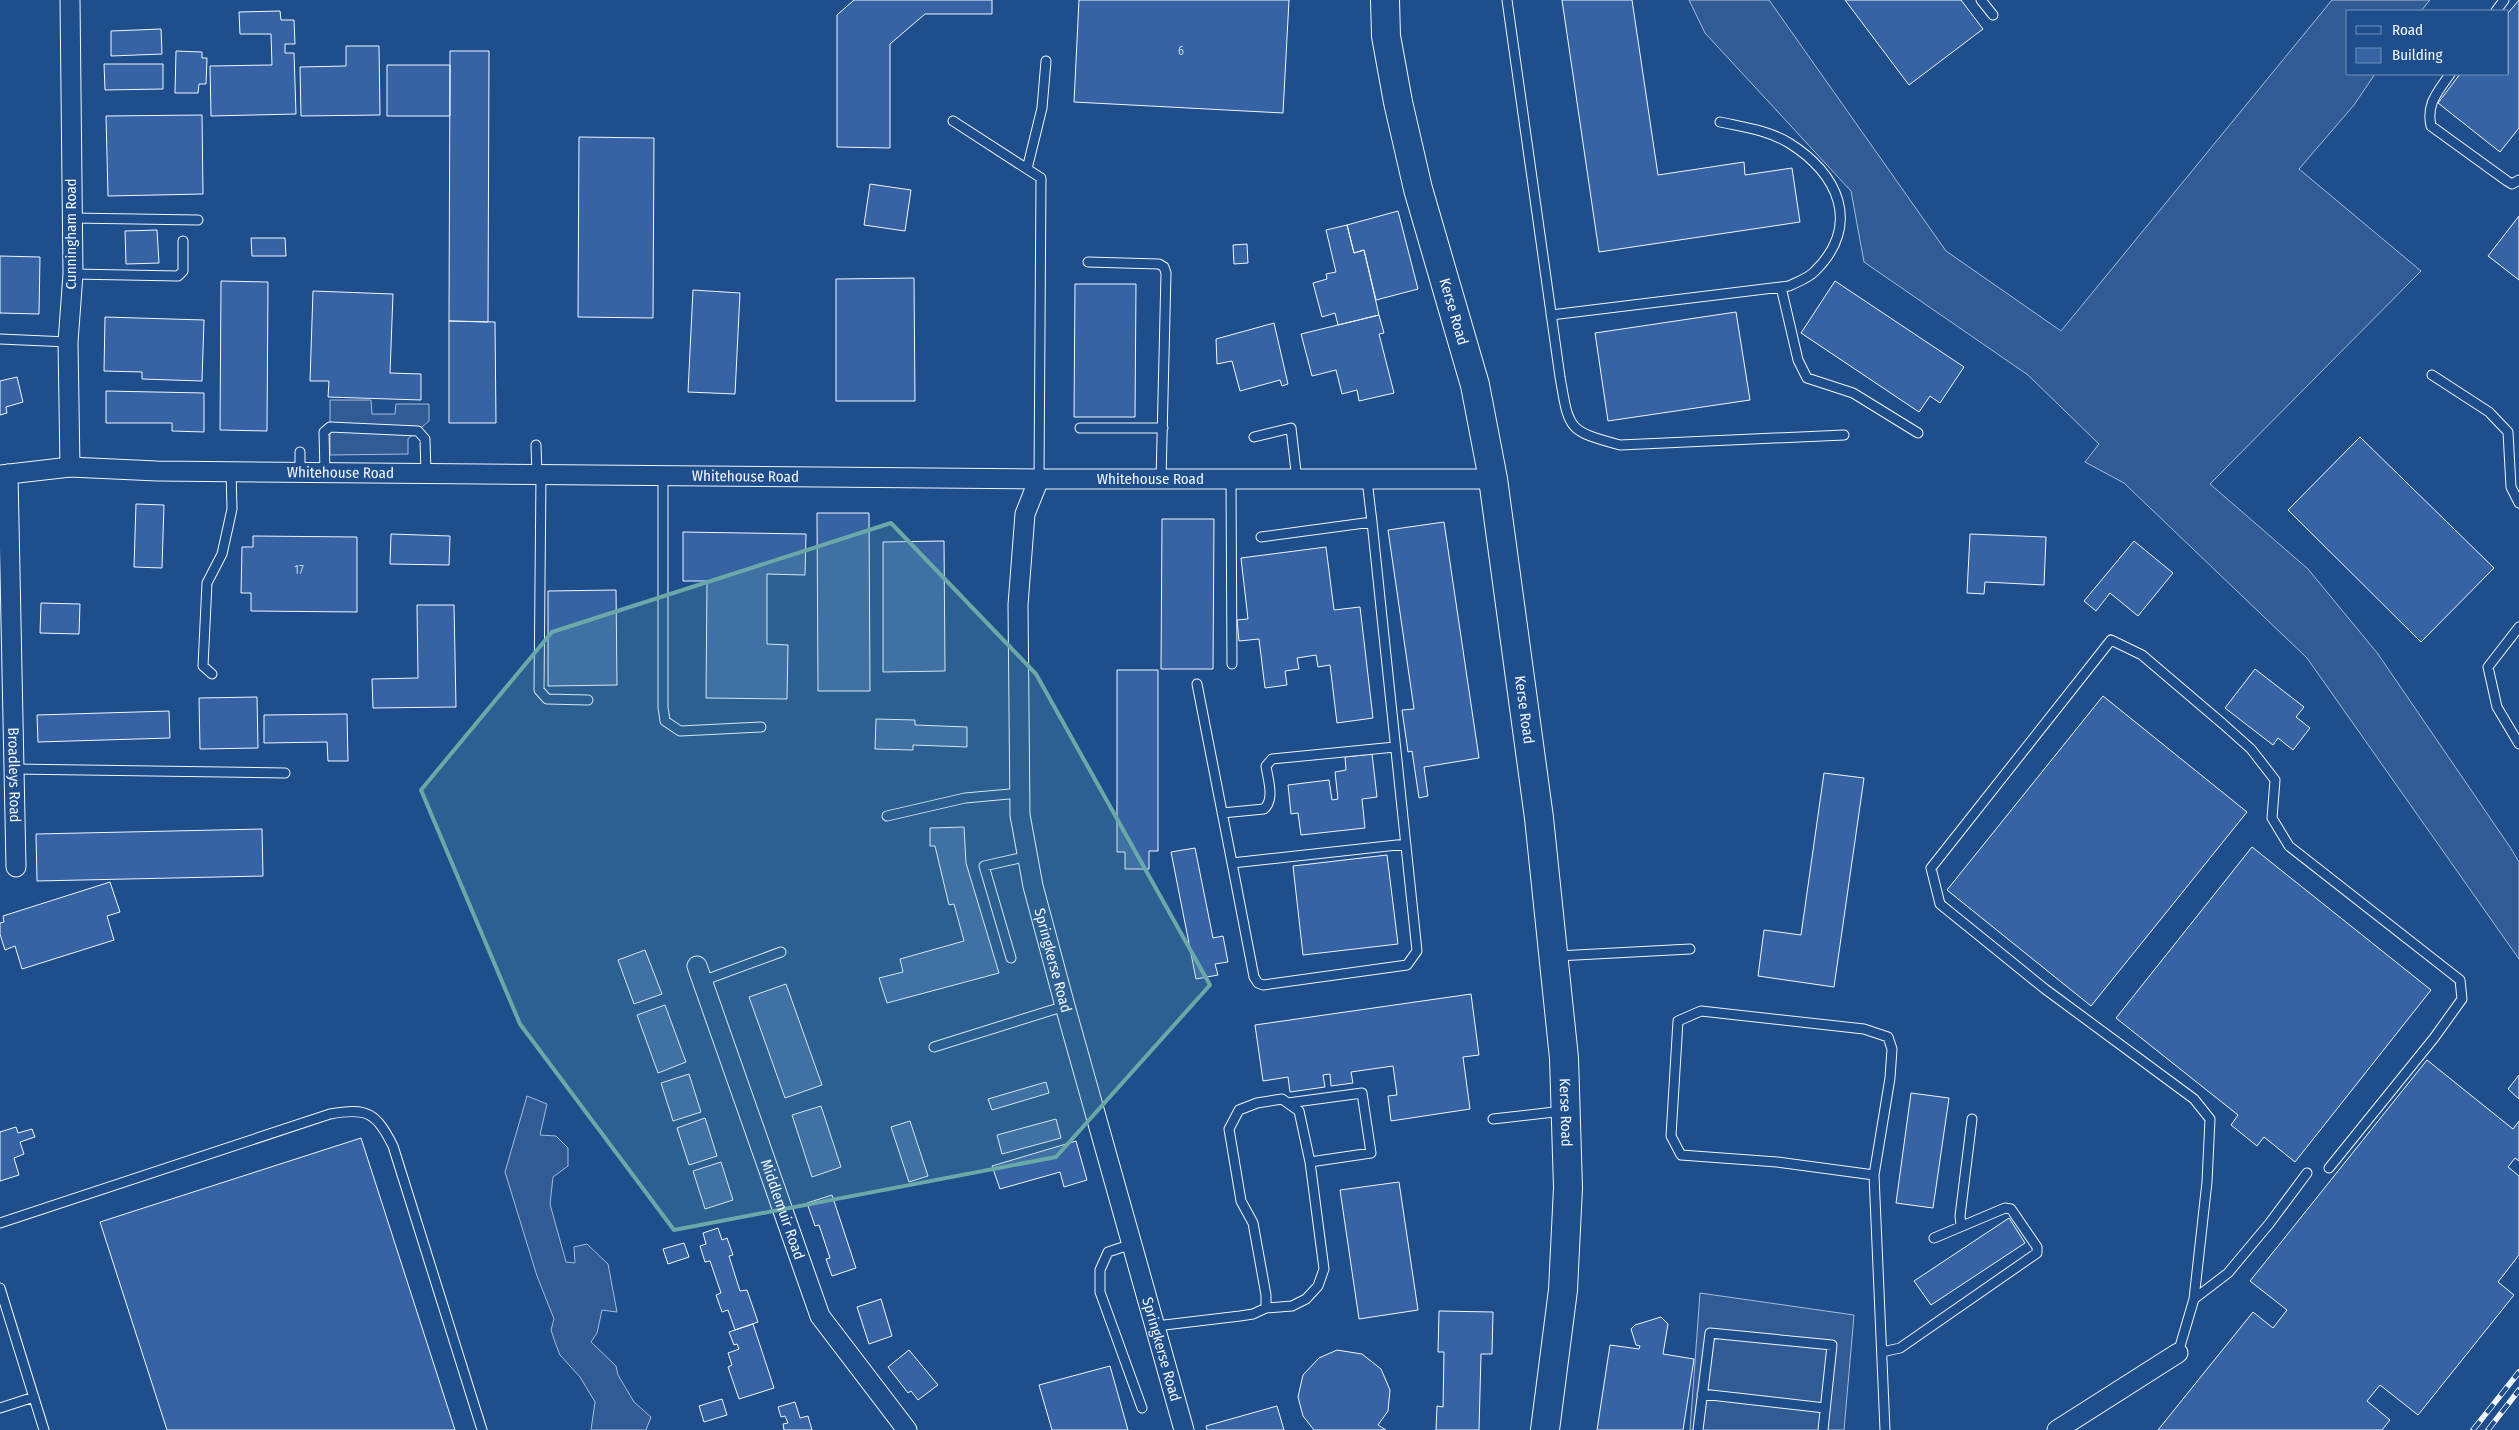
<svg xmlns="http://www.w3.org/2000/svg" width="2519" height="1430" font-family="'Fira Sans Condensed',sans-serif">
<rect width="100%" height="100%" fill="#1f4e8c"/>
<!-- built -->
<path fill="#305b95" stroke="#a8bbd7" d="M1689 0H1769L1946 251 2061 331 2332 0H2430L2421 11H2348V74H2375L2354 105 2299 169 2421 271 2210 484 2308 569 2378 654 2510 847 2519 862V959L2307 658 2124 483 2085 462 2099 444 2028 375 1864 262 1851 191 1705 33Z
M330 400H371L372 414H395L396 404H429V421L408 439V454L330 455Z
M527 1096 547 1104 540 1135 556 1136 568 1148V1166L553 1177 550 1204 566 1262 575 1263 574 1247 587 1244 608 1264 617 1312 602 1310 597 1333 591 1342 616 1366 618 1375 634 1402 651 1417 646 1430H591L595 1402 580 1377 560 1355 556 1345 551 1330 554 1319 537 1276 505 1172Z
M1700 1293 1854 1315 1844 1430H1690Z"/>
<!-- building -->
<path fill="#3563a3" stroke="#f2f6ff" d="M854 0H992V14H925L890 44V148L837 147V15Z
M1079 0H1289L1283 113 1074 102Z
M1562 0H1632L1658 175 1744 162 1745 175 1792 168 1800 222 1599 252Z
M1845 0H1961L1983 29 1909 85Z
M2519 0V128L2500 152 2438 103 2460 74H2508V13Z
M280 11 281 20H294L295 44H285V53H294L296 114 211 116 210 66 272 65 271 34H240L239 12Z
M161 29 162 54 111 56V31Z
M346 46H379L380 115 301 116 300 67 346 66Z
M176 51 202 52V58H207L206 84H199L198 93H175Z
M450 51H489L488 322 449 321Z
M104 64H163V89L105 90Z
M387 65H450V116H387Z
M202 115 203 194 108 196 106 116Z
M579 137 654 138 653 318 578 317Z
M870 184 911 190 905 231 864 225Z
M1398 211 1418 289 1376 300 1364 250 1354 253 1347 225Z
M2519 216V280L2488 256Z
M1347 225 1354 253 1364 250 1379 315 1338 325 1335 313 1322 317 1313 283 1327 279 1326 274 1336 272 1326 230Z
M157 230 159 263 126 264 125 231Z
M251 238H285L286 256H252Z
M1247 244 1248 263 1234 264 1233 245Z
M0 256 40 257 39 314 0 313Z
M914 278 915 401H836V279Z
M221 281 268 282 267 431 220 430Z
M1835 281 1964 367 1940 403 1930 396 1919 412 1801 333Z
M1075 284H1136L1135 417H1074Z
M693 290 740 293 735 394 688 392Z
M313 291 393 294 390 373 421 374V400L328 397 329 381H310Z
M1736 312 1750 400 1608 421 1595 333Z
M1379 315 1384 333 1379 334 1394 393 1359 401 1357 390 1342 394 1336 370 1312 376 1301 334Z
M105 317 204 320 202 381 142 379V372L104 371Z
M449 321 495 322 496 423H449Z
M1274 323 1288 384 1282 386 1280 380 1240 391 1232 361 1217 364 1216 339Z
M17 377 23 402 6 407 7 413 0 415V381Z
M106 391 204 393V432L172 431V423H106Z
M2360 437 2494 568 2421 642 2288 510Z
M136 504 164 505 162 568 134 567Z
M817 513H869L870 691H818Z
M1162 519H1214L1213 669H1161Z
M1444 522 1479 758 1424 767 1428 796 1419 798 1412 751 1408 752 1402 710 1414 709 1388 530Z
M683 532 806 534 805 575 767 574V644L788 645 787 699 706 698 707 581H683Z
M391 534 450 536 449 565 390 564Z
M1970 534 2046 537 2044 585 1985 582 1984 594 1967 593Z
M253 536 357 537V612L251 611V593H241L242 547H253Z
M944 541 945 671 883 672V542Z
M2134 541 2173 573 2138 616 2110 593 2096 611 2084 601Z
M1326 547 1334 610 1360 607 1373 718 1337 723 1330 665 1318 667 1316 655 1297 658 1299 669 1285 671 1287 685 1265 688 1259 639 1239 641 1237 620 1248 619 1241 558Z
M616 590 617 685 548 686V591Z
M41 603 80 604 79 634 40 633Z
M417 605H454L456 707 373 708 372 679 418 678Z
M2255 669 2304 707 2296 717 2310 728 2293 750 2278 738 2273 745 2225 708Z
M1117 670H1158V851H1149V869H1125V852H1117Z
M2103 696 2247 812 2091 1006 1947 890Z
M257 697 258 748 200 749 199 698Z
M169 711 170 738 38 742 37 715Z
M347 714 348 761H328L327 742 264 743V715Z
M876 719 915 720V725L967 727V747L913 745V750L875 749Z
M1372 754 1377 797 1362 799 1365 828 1301 835 1298 813 1291 814 1288 785 1329 780 1332 800 1338 799 1335 772 1346 770 1345 757Z
M1824 773 1864 778 1834 987 1758 976 1764 930 1801 935Z
M964 827 966 863 999 973 887 1003 879 978 903 972 900 959 964 941 954 904 949 905 935 846H930V828Z
M262 829 263 876 37 881 36 834Z
M2252 847 2431 990 2295 1162 2264 1137 2257 1146 2231 1125 2238 1115 2116 1018Z
M1195 848 1213 938 1223 936 1228 962 1215 964 1218 975 1196 979 1171 852Z
M1387 855 1398 944 1303 955 1293 866Z
M110 882 120 912 107 916 114 940 22 969 15 946 5 950 0 934V923L4 922 3 916Z
M645 950 662 994 634 1004 618 960Z
M786 984 822 1085 785 1098 749 997Z
M1471 994 1479 1055 1463 1057 1470 1109 1391 1121 1388 1096 1397 1095 1393 1066 1351 1072 1353 1083 1331 1086 1330 1074 1323 1075 1325 1087 1290 1092 1288 1077 1263 1081 1255 1025Z
M665 1005 686 1062 658 1073 637 1015Z
M2427 1060 2513 1129 2519 1121V1161L2515 1158 2508 1167 2519 1176V1255L2498 1282 2514 1295 2418 1415 2380 1385 2367 1401 2390 1420 2382 1430H2158L2253 1312 2273 1328 2287 1310 2250 1281Z
M689 1074 701 1112 673 1121 661 1083Z
M2519 1075V1099L2508 1089Z
M1046 1082 1049 1093 992 1110 988 1099Z
M1911 1093 1949 1098 1933 1208 1896 1203Z
M821 1106 841 1167 812 1177 792 1115Z
M705 1118 717 1156 689 1165 677 1128Z
M1056 1119 1061 1138 1002 1154 997 1135Z
M910 1121 928 1176 909 1182 891 1127Z
M16 1127 18 1133 32 1129 35 1137 20 1142 24 1154 14 1158 19 1175 0 1181V1132Z
M361 1138 455 1430H167L100 1222Z
M1076 1141 1087 1180 1064 1187 1060 1172 1000 1189 992 1166Z
M721 1162 733 1200 705 1209 693 1171Z
M1399 1182 1418 1310 1359 1319 1340 1190Z
M832 1195 856 1268 832 1276 826 1259 830 1258 819 1225 815 1226 807 1203Z
M2009 1218 2025 1243 1931 1305 1914 1281Z
M718 1228 722 1240 727 1238 733 1255 729 1256 740 1291 747 1290 758 1322 735 1330 728 1310 722 1312 716 1295 721 1293 710 1261 705 1262 700 1246 706 1244 703 1233Z
M684 1243 689 1257 668 1264 663 1249Z
M881 1299 892 1336 869 1344 857 1307Z
M1439 1311 1493 1312 1492 1354H1481L1479 1430H1436L1437 1406 1443 1407 1444 1352H1438Z
M1661 1317 1668 1324 1663 1354 1694 1359 1683 1430H1597L1610 1345 1639 1349 1640 1346 1636 1345 1631 1329 1635 1325Z
M753 1324 774 1388 739 1399 728 1367 732 1365 728 1353 739 1349 737 1344 734 1345 729 1332Z
M909 1350 938 1385 918 1400 911 1391 908 1393 888 1367Z
M1337 1350 1362 1354 1381 1369 1390 1390 1388 1411 1378 1425 1386 1430H1314L1303 1416 1298 1397 1303 1375 1319 1358Z
M1110 1366 1128 1430H1052L1039 1385Z
M722 1399 727 1415 704 1422 699 1406Z
M795 1402 800 1418 808 1416 812 1430H784L783 1424 788 1423 785 1416 781 1417 778 1407Z
M1277 1406 1284 1430H1207L1206 1426Z"/>
<g fill="none" stroke-linecap="round" stroke-linejoin="round">
<defs>
<path id="lane" d="M1507 0 1560 377C1569 429 1567 431 1620 445L1844 435
M1981 0 1993 15
M2496 11 2504 0
M2450 74C2438 92 2426 103 2431 126L2507 181 2512 184 2519 180
M953 121 1041 178 1039 479
M1027 169 1042 108 1046 61
M72 218 198 220
M1088 262 1159 264 1164 267 1166 273 1161 480
M73 274 178 276 183 271V241
M1781 287 1798 360 1807 378 1853 393 1918 433
M1551 315 1789 286C1797 282 1809 278 1815 271 1862 225 1838 173 1789 143 1768 130 1743 127 1720 122
M0 339 68 342
M2432 375 2489 412 2508 432 2511 487 2519 503
M1080 428H1163
M1254 437 1291 428 1297 480
M536 445 537 474
M300 472V452
M325 472 324 432 330 427 418 431 425 439 426 473
M541 474 539 690 547 699 588 700
M663 475V707L665 721 680 731 761 727
M1231 480 1232 664
M1367 480 1372 522C1387 665 1402 808 1417 951L1407 965 1263 985 1258 983 1254 977 1232 863 1406 844
M1261 537 1372 522
M2519 627 2488 667 2497 707 2519 744
M212 674 203 666 207 583 222 554 232 509 231 471
M1197 684 1232 863
M14 769 285 773
M1222 813 1264 809C1275 799 1268 780 1266 766L1272 759 1395 747
M887 816 965 798 1020 793
M1557 956 1690 949
M1011 958 984 866 1028 856
M702 981 781 952
M934 1047 1065 1006
M1288 1103 1362 1093 1371 1153 1310 1162
M1493 1119 1563 1111
M1874 1175 1777 1162 1681 1155 1671 1136 1678 1021 1701 1011 1864 1029 1888 1037 1892 1049 1890 1078 1874 1175 1885 1430
M0 1223 330 1114C368 1107 376 1113 393 1146L482 1430
M1961 1226 1960 1216 1972 1119
M1132 1244 1108 1252 1100 1270V1292L1142 1408
M0 1288 44 1430
M2194 1299 2228 1273 2269 1224 2307 1173
M1156 1326 1240 1316 1253 1314 1266 1308V1295L1253 1223 1241 1201 1229 1129 1239 1110 1257 1103 1282 1099 1299 1111 1310 1162 1324 1269 1318 1286 1306 1299 1292 1306 1266 1308
M1882 1352 1900 1348 2037 1253V1247L2011 1209 2005 1208 1934 1238
M2178 1353 2194 1299 2207 1182 2210 1119 2194 1099 2045 989 1940 904 1931 868 2111 640 2142 655 2223 724 2251 749 2275 780 2272 818 2289 846 2460 980 2462 999 2434 1038 2329 1168
M1702 1394 1825 1408
M0 1408 34 1397
M1698 1430 1710 1333 1832 1345 1823 1430"/>
<g id="street">
<path d="M70 0 73 274 68 342 70 467"/>
<path id="s1" d="M8 474 16 867"/>
<path id="s2" d="M0 475 70 467 157 471 1039 479H1493"/>
<path id="s3" d="M1039 479 1025 514 1018 605 1020 815 1033 886 1065 1006 1184 1430"/>
<path id="s4" d="M697 966 820 1316 907 1430"/>
<path d="M2057 1430 2178 1353"/>
</g>
<g id="primary">
<path id="s5" d="M1385 0 1386 36 1398 102 1418 189 1475 385 1493 479 1539 818 1564 1058 1568 1188 1563 1290 1545 1430"/>
</g>
</defs>
<!-- lane casing -->
<use href="#lane" stroke="#f2f6ff" stroke-width="11"/>
<!-- street casing -->
<use href="#street" stroke="#f2f6ff" stroke-width="21"/>
<!-- primary casing -->
<use href="#primary" stroke="#f2f6ff" stroke-width="30"/>
<!-- lane -->
<use href="#lane" stroke="#1f4e8c" stroke-width="9"/>
<!-- street -->
<use href="#street" stroke="#1f4e8c" stroke-width="19"/>
<!-- primary -->
<use href="#primary" stroke="#1f4e8c" stroke-width="28"/>
<defs>
<path id="rail" d="M2473 1430 2519 1372
M2488 1430 2519 1390"/>
</defs>
<!-- rail casing -->
<use href="#rail" stroke="#f2f6ff" stroke-width="5.5"/>
<!-- rail -->
<use href="#rail" stroke="#1f4e8c" stroke-width="4" stroke-dasharray="11" stroke-linecap="butt"/>
</g>
<!-- marked area -->
<path fill="#6aa9a8" fill-opacity="0.2" stroke="#6aa9a8" stroke-width="4" stroke-linejoin="round" d="M891 523 1036 674 1210 985 1056 1157 674 1230 520 1024 421 790 552 632Z"/>
<g text-anchor="middle" stroke-width="4" stroke-linejoin="round" paint-order="stroke">
<!-- number labels -->
<g font-size="12" fill="#c3d1e8">
<text x="1181" y="55">6</text>
<text x="299" y="574">17</text>
</g>
<!-- street labels -->
<g font-size="15" fill="#f2f6ff" stroke="#1f4e8c">
<text transform="translate(71 234) rotate(-90)" y="5">Cunningham Road</text>
<text dy="5" stroke="none"><textPath href="#s5" startOffset="320">Kerse Road</textPath></text>
<text dy="5" stroke="none"><textPath href="#s2" startOffset="341">Whitehouse Road</textPath></text>
<text dy="5" stroke="none"><textPath href="#s2" startOffset="746">Whitehouse Road</textPath></text>
<text dy="5" stroke="none"><textPath href="#s2" startOffset="1151">Whitehouse Road</textPath></text>
<text dy="5" stroke="none"><textPath href="#s5" startOffset="725">Kerse Road</textPath></text>
<text dy="5" stroke="none"><textPath href="#s1" startOffset="301">Broadleys Road</textPath></text>
<text dy="5" stroke="none"><textPath href="#s3" startOffset="488">Springkerse Road</textPath></text>
<text dy="5" stroke="none"><textPath href="#s5" startOffset="1130">Kerse Road</textPath></text>
<text dy="5" stroke="none"><textPath href="#s4" startOffset="258">Middlemuir Road</textPath></text>
<text dy="5" stroke="none"><textPath href="#s3" startOffset="892">Springkerse Road</textPath></text>
</g>
</g>
<!-- legend -->
<rect x="2346" y="10" width="162" height="65" fill="#1f4e8c" stroke="#7391ba"/>
<rect x="2356" y="26" width="25" height="8" fill="#1f4e8c" stroke="#7391ba"/>
<text x="2392" y="35" font-size="15" fill="#f2f6ff">Road</text>
<rect x="2356" y="48" width="25" height="15" fill="#3563a3" stroke="#7391ba"/>
<text x="2392" y="60" font-size="15" fill="#f2f6ff">Building</text>
</svg>
